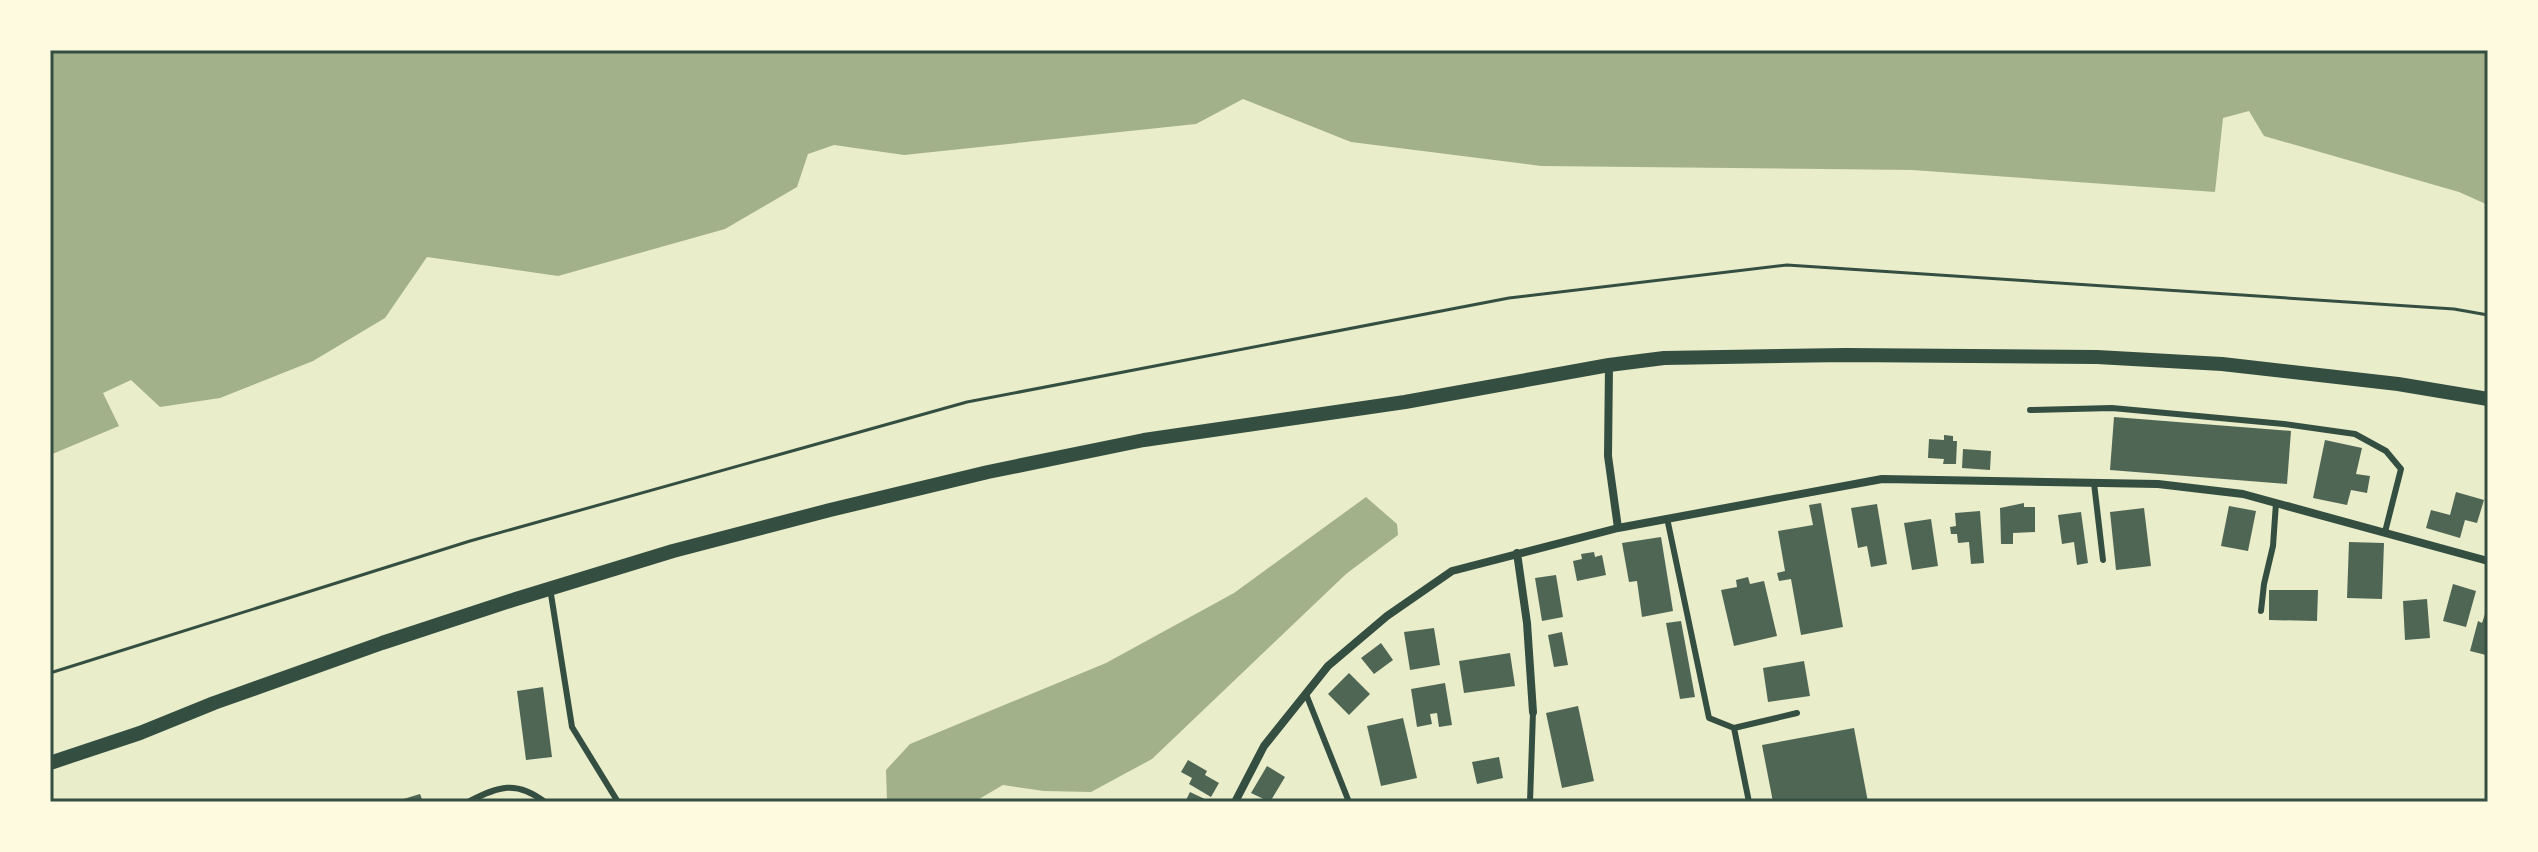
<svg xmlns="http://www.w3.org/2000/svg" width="2538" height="852" font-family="Rubik,sans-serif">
<rect width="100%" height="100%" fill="#e9edc9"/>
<!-- water -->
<path fill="#a3b18a" d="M50 50H2488V205L2459 192 2264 136 2249 111 2223 118 2215 192 1912 170 1541 166 1351 142 1243 99 1196 124 904 155 834 145 808 154 797 187 725 229 558 276 427 257 385 318 313 361 220 398 160 407 131 380 103 393 119 426 50 455Z
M1366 497 1397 524 1398 535 1346 574 1152 759 1091 792 1044 791 1003 785 974 802H887L886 770 910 744 1106 663 1234 593Z"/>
<!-- building -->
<path fill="#4f6655" d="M2114 417 2291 431 2287 484 2110 470Z
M1944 435 1953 436V441H1957L1956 464H1943L1944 459 1928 458 1929 439 1944 440Z
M2325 440 2362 448 2356 474 2370 476 2367 493 2351 490 2347 505 2313 498Z
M1963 449 1991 451 1990 470 1962 468Z
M2456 492 2484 500 2477 523 2465 520 2460 538 2426 528 2431 510 2450 515Z
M1821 503 1843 627 1801 635 1791 579 1779 581 1777 573 1785 571 1778 531 1813 525 1809 505Z
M2024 503V507H2035V532L2013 533V544H2001L2000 508Z
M1877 504 1887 564 1871 567 1867 546 1858 548 1851 508Z
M2229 506 2256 511 2248 551 2221 546Z
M2144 508 2151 566 2116 570 2110 512Z
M1980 511 1984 563 1971 564 1969 542 1958 543 1957 534H1951L1950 527 1956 526 1955 513Z
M2081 512 2088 563 2077 565 2074 542 2062 544 2058 515Z
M1931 519 1938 566 1912 570 1904 523Z
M1661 537 1673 611 1642 617 1637 581 1629 582 1622 543Z
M2349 542 2384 543 2382 599 2347 598Z
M1594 552 1595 557 1602 555 1606 575 1577 581 1573 561 1582 559 1581 554Z
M1556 575 1563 617 1542 621 1535 578Z
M1748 577 1750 584 1764 581 1777 636 1734 646 1721 590 1737 587 1736 580Z
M2453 584 2476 591 2466 627 2443 621Z
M2269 590H2318L2317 621 2269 620Z
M2427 599 2430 638 2405 640 2403 601Z
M2488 605V650L2486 655 2470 651 2478 621 2482 623Z
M1681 621 1695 697 1680 699 1666 623Z
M1434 628 1440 665 1410 670 1404 632Z
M1562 632 1568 665 1554 667 1548 635Z
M1381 643 1393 660 1374 674 1361 658Z
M1510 653 1515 686 1464 693 1459 661Z
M1804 661 1810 696 1768 702 1763 668Z
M1349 673 1370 694 1349 715 1328 694Z
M1445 683 1452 725 1439 727 1437 713 1430 714 1432 724 1417 727 1411 689Z
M543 687 552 757 526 760 517 691Z
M1578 706 1594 781 1562 788 1546 713Z
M1403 718 1417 778 1381 786 1367 726Z
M1854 728 1868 802H1773L1762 745Z
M1499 757 1503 778 1477 784 1472 762Z
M1188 760 1207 771 1205 775 1219 783 1211 797 1189 784 1192 778 1181 772Z
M1267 766 1285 777 1270 802 1251 793Z
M1190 792 1211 802H1185Z
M420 794 423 802H397V801Z"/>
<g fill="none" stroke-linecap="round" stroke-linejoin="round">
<!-- path -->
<path stroke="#344e41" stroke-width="3" d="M50 673 470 541 967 402 1509 298 1787 265 2454 309 2488 315"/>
<!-- service -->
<path stroke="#344e41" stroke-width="6" d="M2030 410 2112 408 2284 424 2355 434 2386 451 2401 469 2385 532
M2094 483 2103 560
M1667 518 1709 718 1734 728 1797 713
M550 588 572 727 618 802
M2261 611 2264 584 2273 546 2276 503
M1306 694 1349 802
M1734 728 1749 802
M468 802C499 786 516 780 545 802
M1530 802 1533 712"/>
<!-- minor -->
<path stroke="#344e41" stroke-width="8" d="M1609 365 1608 456 1618 528
M1517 553 1527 623 1533 712
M1235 802 1264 746 1328 666 1387 616 1452 571 1618 528 1882 479 2158 484 2243 494 2488 561"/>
<!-- tertiary -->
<path stroke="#344e41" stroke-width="14" d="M50 763 140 733 214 703 382 643 516 599 673 551 830 510 988 472 1144 440 1405 402 1609 365 1664 358 1845 355 2097 357 2222 364 2398 384 2488 399"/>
</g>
<!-- border -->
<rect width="2538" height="852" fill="none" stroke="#fefae0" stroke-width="104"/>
<rect x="52" y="52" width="2434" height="748" fill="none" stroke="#344e41" stroke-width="3"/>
</svg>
